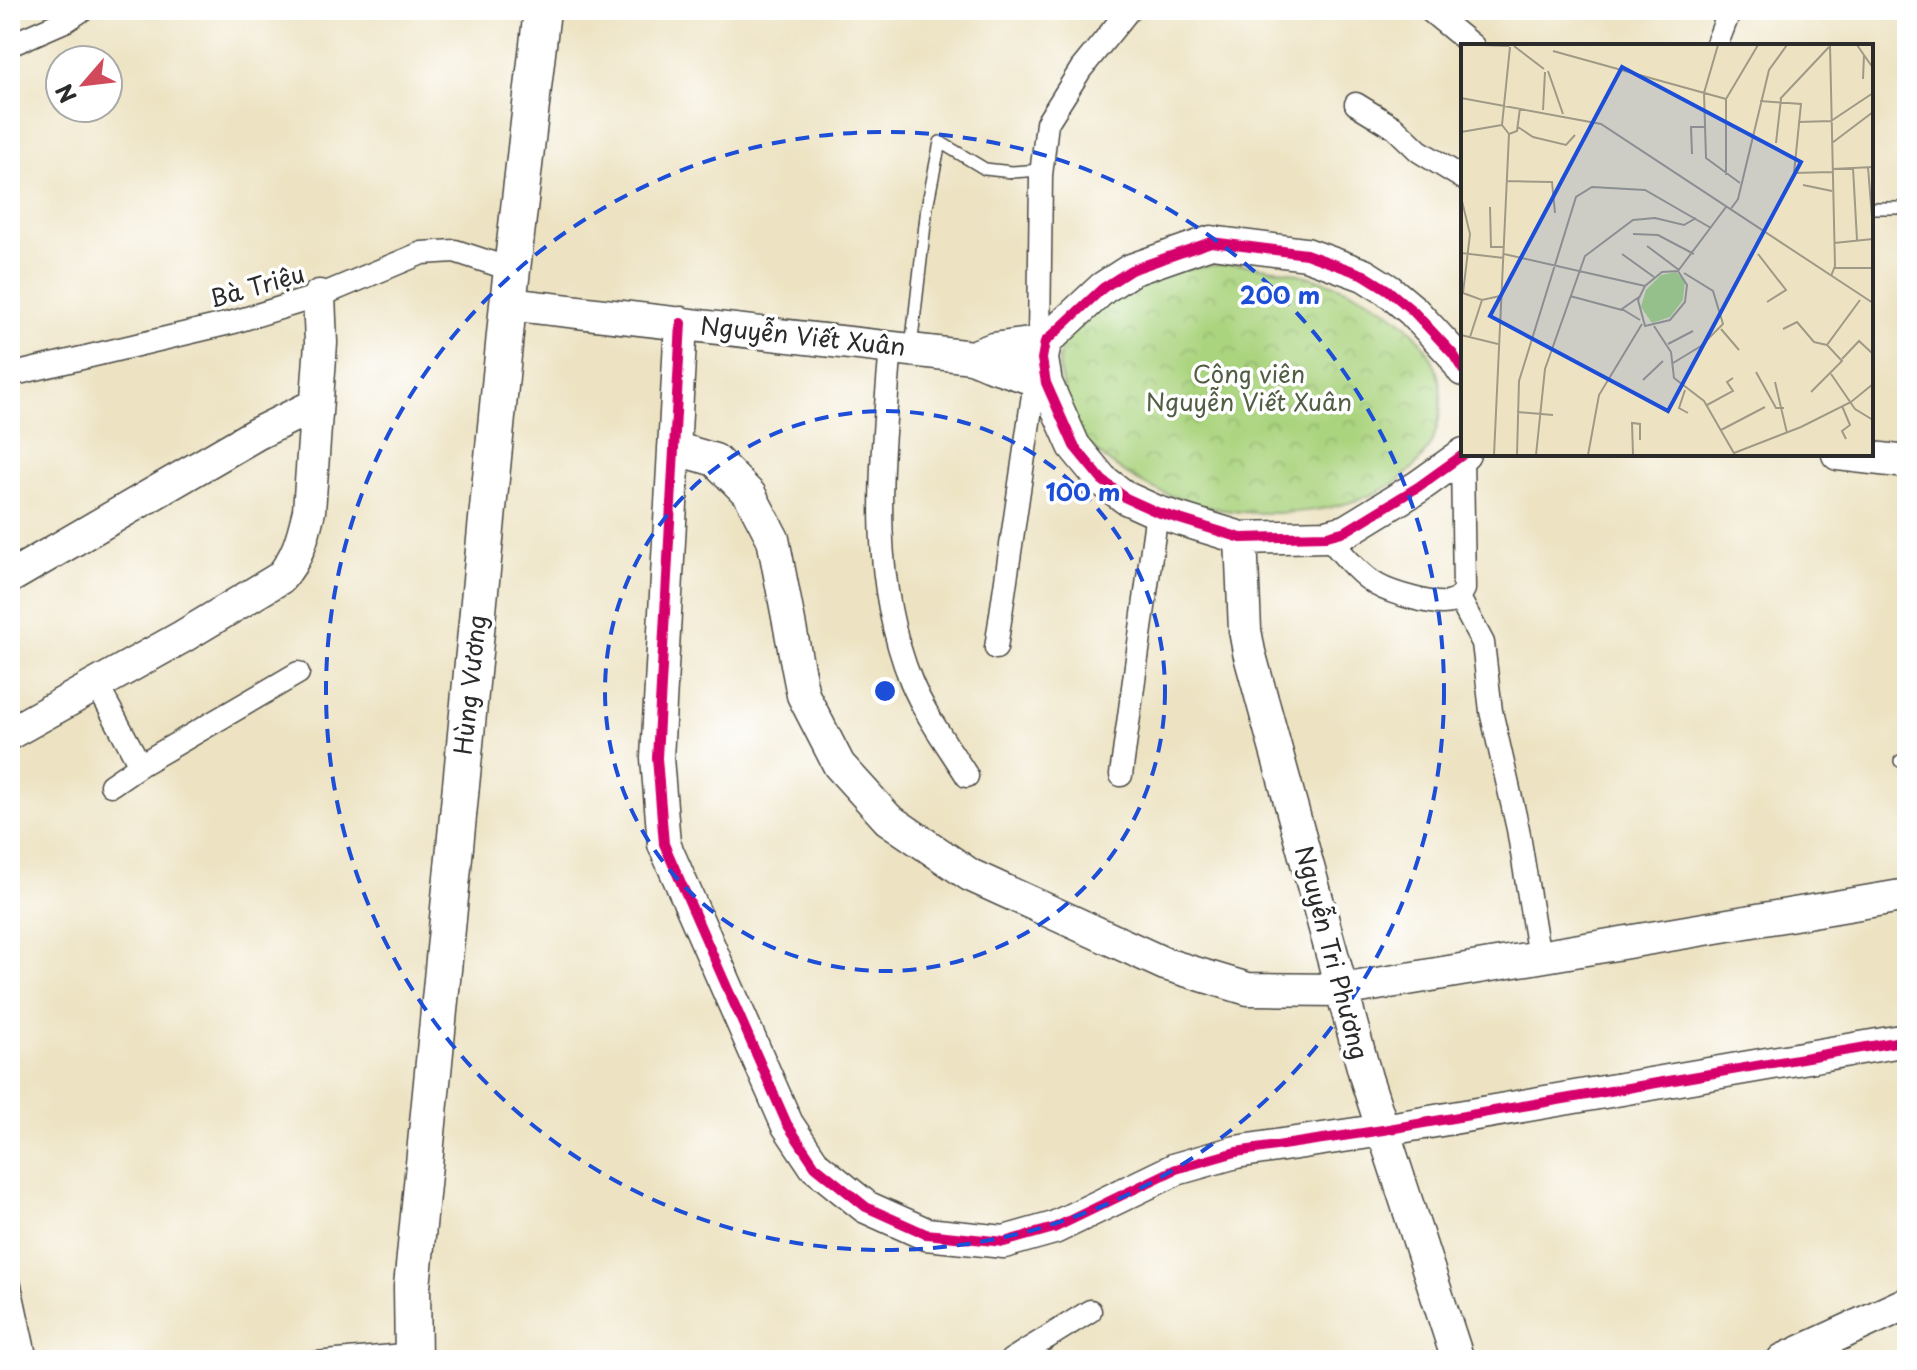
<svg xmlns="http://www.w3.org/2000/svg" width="1917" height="1370" font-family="'Playpen Sans',sans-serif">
<defs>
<pattern id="park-crowns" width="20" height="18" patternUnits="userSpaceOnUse" patternTransform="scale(2)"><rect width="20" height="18" fill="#abd47f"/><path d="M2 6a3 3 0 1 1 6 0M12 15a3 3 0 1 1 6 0" fill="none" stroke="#93b66e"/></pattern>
</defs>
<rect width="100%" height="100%" fill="#fff"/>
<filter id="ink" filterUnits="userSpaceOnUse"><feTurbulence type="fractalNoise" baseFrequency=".0125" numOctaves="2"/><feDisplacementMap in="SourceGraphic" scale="16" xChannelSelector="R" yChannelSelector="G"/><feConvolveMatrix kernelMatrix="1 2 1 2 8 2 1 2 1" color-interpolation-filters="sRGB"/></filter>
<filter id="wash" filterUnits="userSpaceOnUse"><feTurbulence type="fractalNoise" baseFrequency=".006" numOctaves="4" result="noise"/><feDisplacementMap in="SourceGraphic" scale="32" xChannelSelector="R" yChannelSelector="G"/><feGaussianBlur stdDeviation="1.8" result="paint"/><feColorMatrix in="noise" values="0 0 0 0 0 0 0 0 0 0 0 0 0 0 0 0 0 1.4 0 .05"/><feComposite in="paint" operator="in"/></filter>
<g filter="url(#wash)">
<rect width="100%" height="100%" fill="#ede3c3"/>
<!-- park -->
<path fill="url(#park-crowns)" stroke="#6b8055" stroke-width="2" d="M1233 264C1315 269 1459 310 1439 419 1421 512 1283 523 1208 507 1165 497 1122 477 1091 446 1085 441 1077 436 1073 430 1067 419 1066 400 1063 388 1055 354 1057 344 1084 320 1096 310 1108 295 1121 288 1151 272 1200 266 1233 264Z"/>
</g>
<g filter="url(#ink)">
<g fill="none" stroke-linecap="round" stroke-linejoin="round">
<defs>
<path id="lane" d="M1871 208H1907
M911 348 927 207 940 142 985 169 1012 172 1041 170
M1900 761 1907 760
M288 1360 408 1349"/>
<path id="street" d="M1429 10 1473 46
M10 45 67 20 82 10
M1716 46 1730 10
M1356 104 1395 128 1419 151 1463 178
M1039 342 1041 175 1047 123 1081 69 1129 10
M891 346C882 459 867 571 911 681 925 715 948 746 967 776
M10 375 234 322 319 296 422 253 455 251 513 270
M1327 536C1342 553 1358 574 1377 585 1391 593 1437 607 1451 602 1458 600 1461 595 1464 589L1462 456
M1459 598 1483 643 1491 711 1518 829 1539 957
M996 648 1035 381
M97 685 140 765 298 673
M1121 775 1157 512
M111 785 140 765
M10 1286 26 1360
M1011 1360 1090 1311"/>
<path id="secondary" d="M508 304 972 357 988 364 1046 383
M681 323 657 758 664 844 787 1124 815 1166 866 1207 926 1234 1004 1242 1054 1228 1176 1169 1236 1152 1383 1130 1907 1040
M972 357 993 349 1045 342
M1463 370 1453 354 1413 311 1388 290 1364 275 1306 254 1211 242 1131 270 1103 288 1045 342 1042 359 1046 383 1074 446 1102 480 1126 498 1157 512 1241 538 1327 536 1346 531 1418 487 1464 454
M674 448 715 460 750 495 773 539 803 695 839 765 888 819 970 875 1165 964 1248 989 1342 990 1907 895
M1838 454 1907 462
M1241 538 1245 630 1249 652 1366 1078 1458 1360
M10 577 256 434 315 405
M10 733 182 637 280 578C298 558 303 536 309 511L321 343 319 296
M1783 1360 1907 1303"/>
<path id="primary" d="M413 1360 412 1287 508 304 542 10"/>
</defs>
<!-- lane casing -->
<use href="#lane" stroke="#484742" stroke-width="14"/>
<!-- street casing -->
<use href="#street" stroke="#484742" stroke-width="25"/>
<!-- secondary casing -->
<use href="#secondary" stroke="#484742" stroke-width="35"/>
<!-- primary casing -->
<use href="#primary" stroke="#484742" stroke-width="39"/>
<!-- lane -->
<use href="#lane" stroke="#fff" stroke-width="11"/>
<!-- street -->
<use href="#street" stroke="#fff" stroke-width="22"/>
<!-- secondary -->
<use href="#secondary" stroke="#fff" stroke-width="32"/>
<!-- primary -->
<use href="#primary" stroke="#fff" stroke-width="36"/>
<defs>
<path id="cycleway" d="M681 323 657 758 664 844 787 1124 815 1166 866 1207 926 1234 1004 1242 1054 1228 1176 1169 1236 1152 1383 1130 1907 1040
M1463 370 1453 354 1413 311 1388 290 1364 275 1306 254 1211 242 1131 270 1103 288 1045 342 1042 359 1046 383 1074 446 1102 480 1126 498 1157 512 1241 538 1327 536 1346 531 1418 487 1464 454"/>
</defs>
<!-- cycleway casing -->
<use href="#cycleway" stroke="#fff" stroke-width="15"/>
<!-- cycleway -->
<use href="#cycleway" stroke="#d6006c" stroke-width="10"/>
</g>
</g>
<!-- distance rings -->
<g fill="none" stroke="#1d4ed8" stroke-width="4" stroke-dasharray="14 10">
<circle cx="885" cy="691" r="280"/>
<circle cx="885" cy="691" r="559"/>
</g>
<g text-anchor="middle" stroke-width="7" stroke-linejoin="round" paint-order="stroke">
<!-- street labels -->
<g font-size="24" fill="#2b2b2b" stroke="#fff">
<text transform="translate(257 287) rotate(-16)" y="8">Bà Triệu</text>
<text transform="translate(803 337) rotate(6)" y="8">Nguyễn Viết Xuân</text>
<text transform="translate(471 685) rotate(-84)" y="8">Hùng Vương</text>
<text transform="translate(1331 953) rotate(75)" y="8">Nguyễn Tri Phương</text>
</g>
<!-- park labels -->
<g font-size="24" fill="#515e44" stroke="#fff">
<text x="1249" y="383">Công viên<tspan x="1249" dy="28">Nguyễn Viết Xuân</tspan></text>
</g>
</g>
<!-- overview -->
<g transform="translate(1461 44)">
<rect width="412" height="412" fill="#ede3c3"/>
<path d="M215 228 224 237 222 256 209 273 191 279 180 263 185 246 200 231Z" fill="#abd47f"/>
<path fill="none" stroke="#9f9986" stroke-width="2" d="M21 1 48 2M257 1 243 49 245 114 279 139M369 1 374 222 370 232M396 1 412 24M53 2 83 25M92 7 265 55M87 27 102 70M402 35 403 11M0 54 140 80 412 259M319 55 368 3M299 57 340 60 333 129 371 128M82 66 84 28M337 78 370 77 412 49M57 83 72 93 105 101 114 91M0 88 41 81M48 90 41 81 49 3M315 99 320 55M371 99 412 68M231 110 230 83H244M407 123 412 186M392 124 396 196M371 125 412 123M265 131V55L297 1M46 137 91 138 94 169M342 141 371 147M0 153 9 190 2 249 21 256 39 252M29 163 30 203H43M269 166 277 155 308 26 326 1M172 190 197 191 233 210M373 199 412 195M186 202 218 226M0 209 43 214M43 210 184 242M161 210 193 233M297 210 325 246 306 258M374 224H412M217 227 226 241 224 258 209 276 184 282 177 256 184 242 201 228ZM217 227 265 163M109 252 161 266M178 253 161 265 179 276M193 282 210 308 213 334 243 357 274 411M260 285 278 306M322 285 336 278 353 298 366 301M0 291 37 300M9 293 21 256M207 300 232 287M381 315 398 297 412 310M212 319 240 302 262 280 252 247 223 229M295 328 315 364H323M370 330 394 365 412 376M182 336 202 317M314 338 326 389M224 346 218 364 227 369M350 348 381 317 366 301 399 256M246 361 272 347 266 338 272 334M381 362 389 381 381 387 385 395M56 368 92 371M260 386 304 363M273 409 340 383 390 358 412 340M33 411 48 90 56 87 59 64M56 411 58 337 115 153 131 143 184 146 250 184M75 411 84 325 124 212 172 176 194 174 223 181 235 174M127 411 138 351 181 280M172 411 171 379 179 380V396"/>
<path fill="#1d4ed8" fill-opacity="0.15" stroke="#1d4ed8" stroke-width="4" d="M161 23 340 118 207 367 29 272Z"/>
<rect width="412" height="412" fill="none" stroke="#2b2b2b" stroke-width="4"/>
</g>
<circle cx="885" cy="691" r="12" fill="#1d4ed8" stroke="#fff" stroke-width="4"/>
<g font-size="24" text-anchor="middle" font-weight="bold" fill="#1d4ed8" stroke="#fff" stroke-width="7" stroke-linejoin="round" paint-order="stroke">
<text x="1280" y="304">200 m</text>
<text x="1083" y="501">100 m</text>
</g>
<!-- margin -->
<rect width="1917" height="1370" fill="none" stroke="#fff" stroke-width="40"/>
<!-- north arrow -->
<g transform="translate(84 84) rotate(242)"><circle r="38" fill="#ffffff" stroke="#aaaaaa" stroke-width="2"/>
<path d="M0-6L14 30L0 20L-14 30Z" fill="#d1495b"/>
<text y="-12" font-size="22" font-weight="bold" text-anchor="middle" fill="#2b2b2b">N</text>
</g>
</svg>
